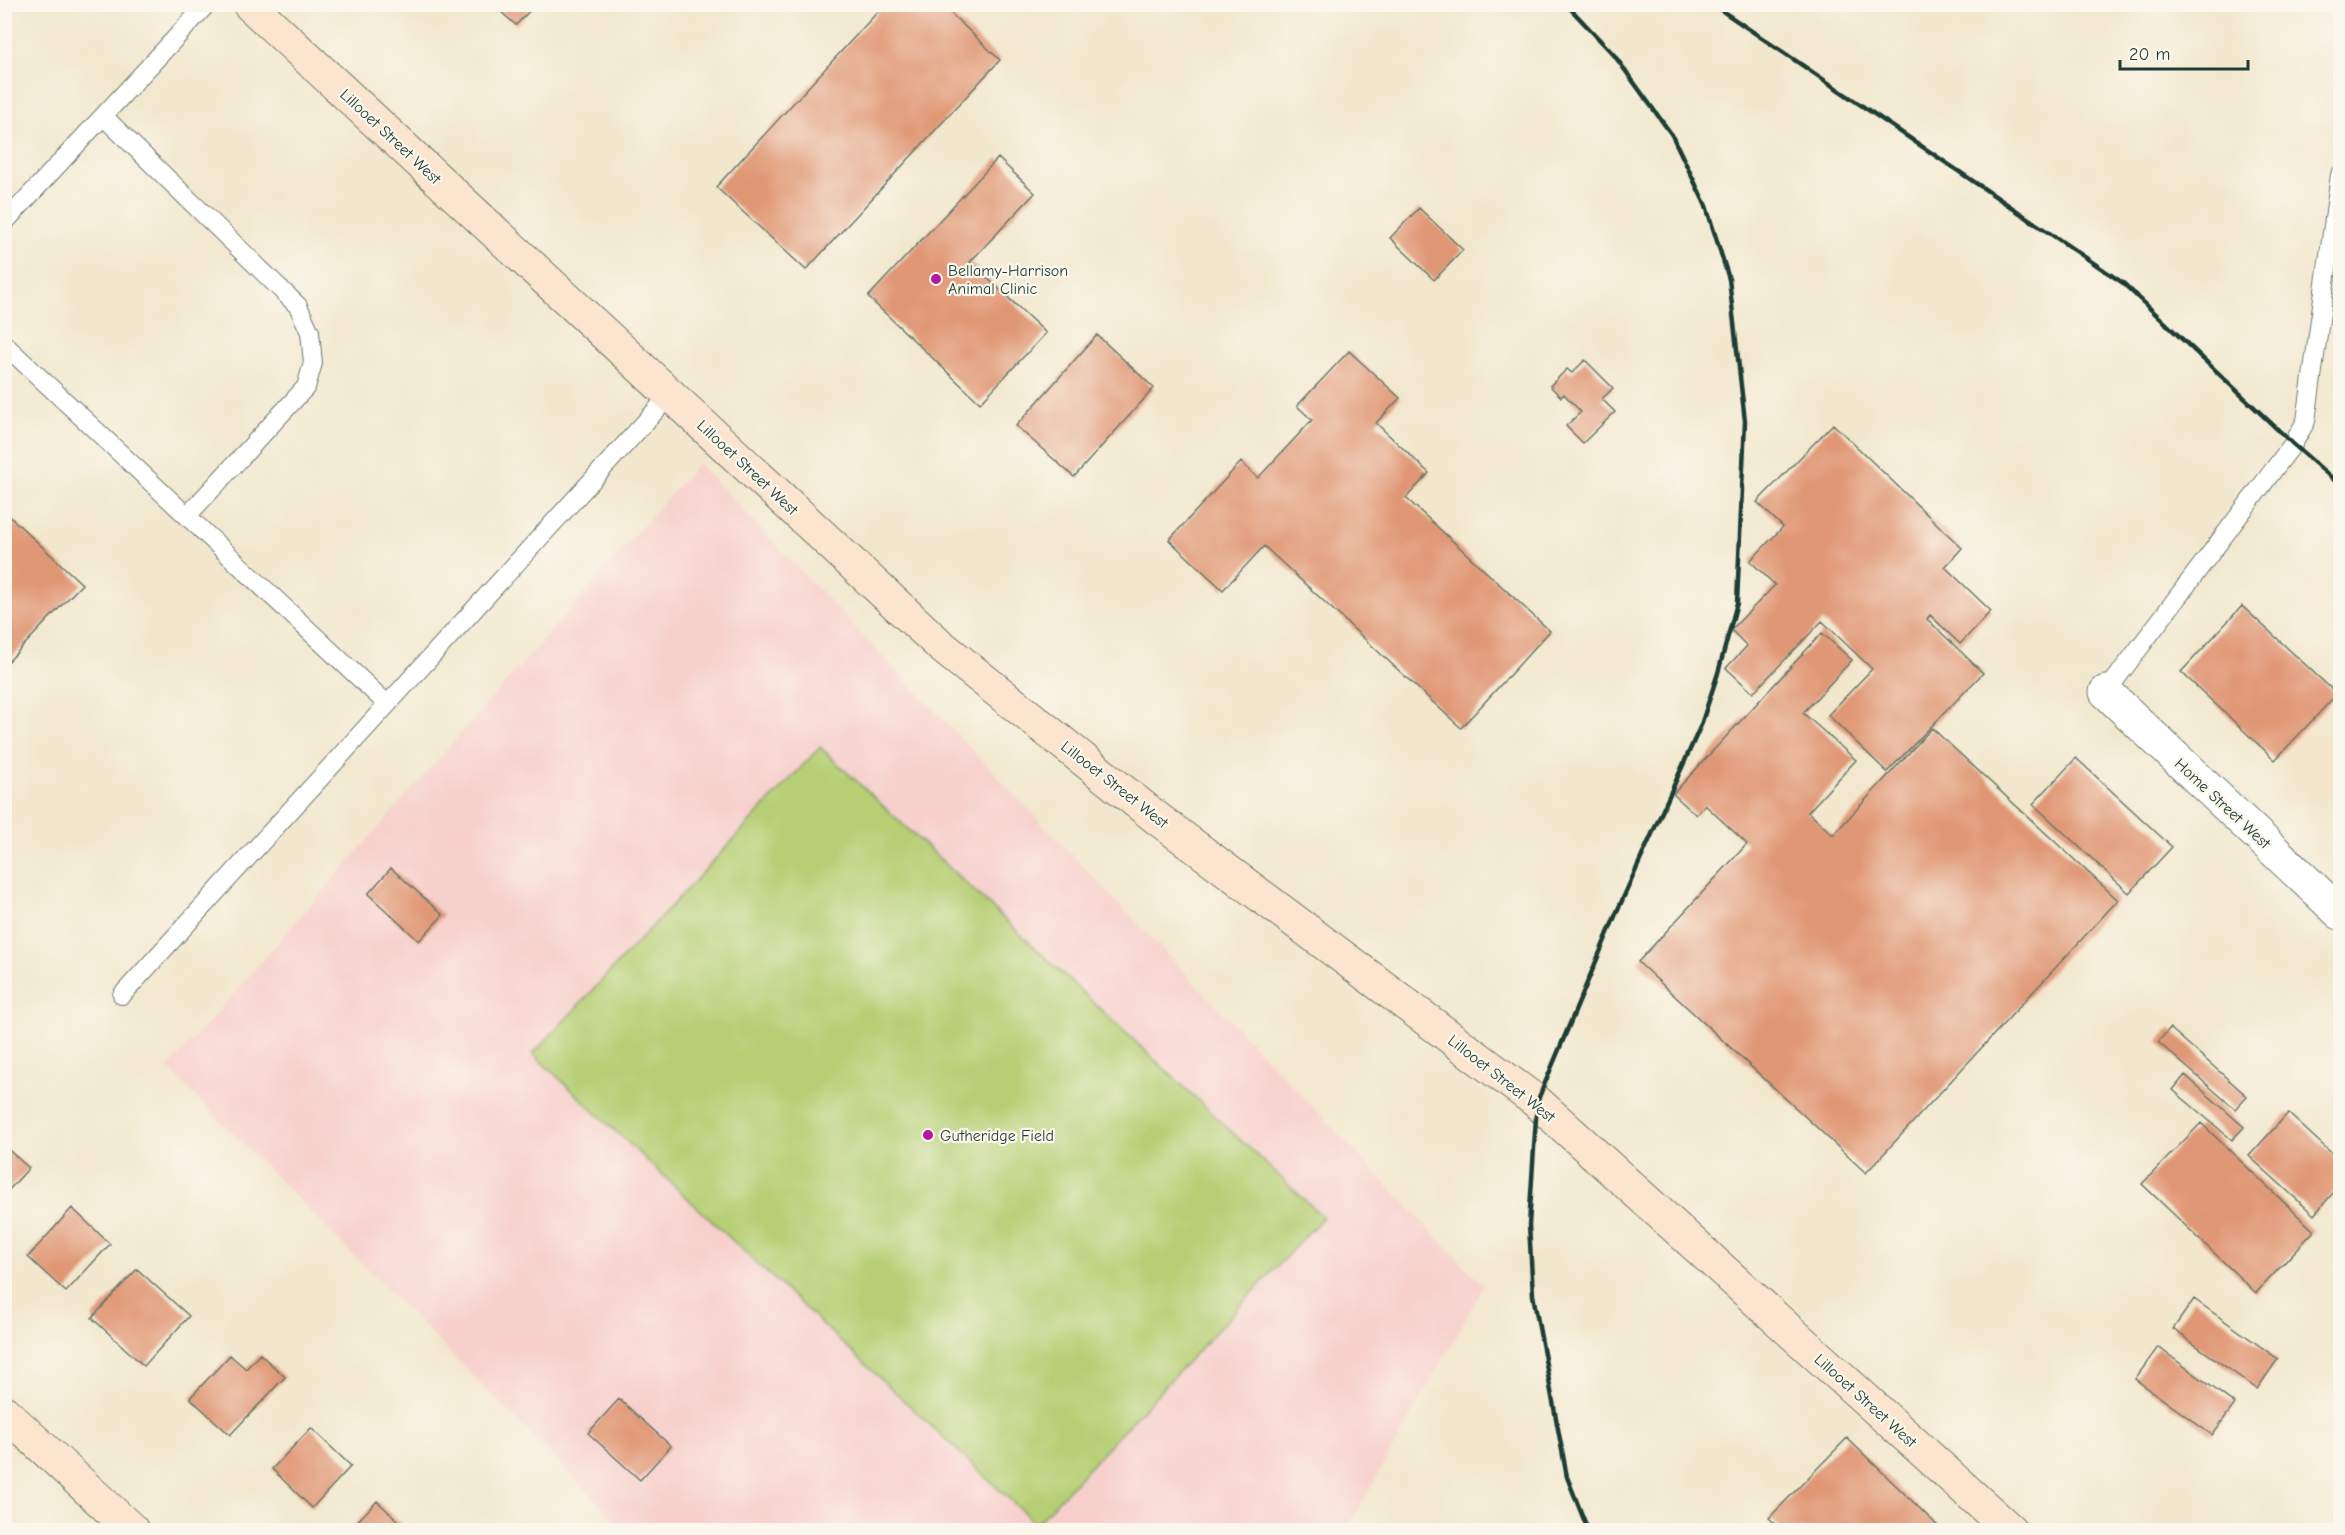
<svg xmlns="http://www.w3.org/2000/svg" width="2345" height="1535" font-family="'Comic Neue',sans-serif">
<rect width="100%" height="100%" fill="#fbf7ec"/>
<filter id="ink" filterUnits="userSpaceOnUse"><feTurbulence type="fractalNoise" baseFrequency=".0167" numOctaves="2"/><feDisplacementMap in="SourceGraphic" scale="12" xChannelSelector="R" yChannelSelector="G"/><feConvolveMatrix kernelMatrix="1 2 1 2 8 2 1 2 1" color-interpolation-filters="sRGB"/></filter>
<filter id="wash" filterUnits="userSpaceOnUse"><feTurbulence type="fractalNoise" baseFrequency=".008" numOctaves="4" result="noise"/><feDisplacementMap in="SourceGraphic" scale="24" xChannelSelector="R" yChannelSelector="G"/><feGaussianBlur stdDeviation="1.35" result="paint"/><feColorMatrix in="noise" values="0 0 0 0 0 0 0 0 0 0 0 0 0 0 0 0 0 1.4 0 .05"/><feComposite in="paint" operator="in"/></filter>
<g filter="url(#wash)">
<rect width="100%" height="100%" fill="#f2e7cd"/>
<!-- built -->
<path fill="#f7d0cc" d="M698 463 1484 1286 1347 1530H625L168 1068Z"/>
<!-- green -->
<path fill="#b6cf74" stroke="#6a8654" stroke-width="1.5" d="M820 747 1323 1217 1036 1524 533 1054Z"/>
<g id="blocks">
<!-- building -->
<path fill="#e09775" d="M885 4H941L1000 60 806 270 716 187Z
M493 5H535L516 25Z
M998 158 1035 193 970 262 1046 333 980 403 868 297Z
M1419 208 1463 250 1434 280 1390 238Z
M1097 335 1154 388 1074 477 1016 426Z
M1349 351 1400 398 1376 423 1429 473 1406 498 1550 631 1461 728 1264 546 1223 590 1169 540 1241 462 1258 478 1312 420 1297 406Z
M1585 360 1613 388 1602 399 1615 412 1583 443 1566 426 1581 412 1564 394 1561 397 1550 386 1567 369 1572 373Z
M1833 424 1962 548 1945 567 1991 611 1960 644 1930 615 1927 619 1983 673 1887 772 1828 715 1872 669 1822 621 1753 693 1726 668 1747 646 1731 630 1775 585 1750 561 1783 527 1757 502Z
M4 511 82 584 4 666Z
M2242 606 2337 694 2275 760 2181 672Z
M1822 633 1852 660 1803 713 1856 760 1808 812 1833 835 1932 728 2118 900 1866 1173 1638 962 1747 844 1705 805 1696 815 1673 794Z
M2076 758 2172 847 2129 893 2033 804Z
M391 868 443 915 419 941 368 894Z
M2170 1028 2247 1096 2235 1109 2158 1042Z
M2185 1075 2244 1127 2232 1140 2173 1090Z
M2288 1113 2340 1161V1185L2314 1215 2249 1156Z
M2201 1123 2314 1231 2256 1293 2142 1184Z
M4 1146 29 1168 4 1195Z
M72 1208 110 1244 66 1292 28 1257Z
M137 1269 189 1316 144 1366 92 1318Z
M2194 1299 2278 1359 2257 1389 2173 1329Z
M2158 1347 2235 1404 2212 1435 2135 1379Z
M260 1354 285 1377 230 1435 190 1398 230 1355 246 1369Z
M619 1399 671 1446 640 1480 588 1433Z
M311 1428 351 1466 312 1508 272 1469Z
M1847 1438 1942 1530H1782L1769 1518Z
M377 1501 408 1530H349Z"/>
</g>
</g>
<g filter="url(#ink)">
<use href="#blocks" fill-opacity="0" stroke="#69786a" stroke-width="1.5"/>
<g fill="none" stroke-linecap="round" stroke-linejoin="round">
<defs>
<path id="lane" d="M104 117 298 306 310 332 313 363 306 387 187 516
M4 223 207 4
M4 344 387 704
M2106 692 2293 444 2306 421 2340 175
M122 995 670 395"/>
<path id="street" d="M2106 692 2340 913"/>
<path id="secondary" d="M249 4 941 646 1158 819 1537 1102 2010 1530
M4 1412 132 1530"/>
</defs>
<!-- lane casing -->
<use href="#lane" stroke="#69786a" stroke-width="20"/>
<!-- street casing -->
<use href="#street" stroke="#69786a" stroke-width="35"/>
<!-- secondary casing -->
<use href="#secondary" stroke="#69786a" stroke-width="35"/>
<!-- lane -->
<use href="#lane" stroke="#fff" stroke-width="18"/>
<!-- street -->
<use href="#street" stroke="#fff" stroke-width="33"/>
<!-- secondary -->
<use href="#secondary" stroke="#fce5cf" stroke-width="33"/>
<!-- rail -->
<path stroke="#1f3d34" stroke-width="4.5" d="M1566 4 1614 55 1672 135 1706 206 1729 279 1745 421 1737 603 1718 673 1701 725 1616 914 1537 1102 1529 1225 1533 1295 1567 1477 1588 1530
M1712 4 2123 283 2293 444 2340 485"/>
</g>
</g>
<!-- markers -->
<g fill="#b5179e" stroke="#fbf7ec" stroke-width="2">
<circle cx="936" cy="279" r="6"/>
<circle cx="928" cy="1135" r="6"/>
</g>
<g text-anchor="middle" stroke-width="4.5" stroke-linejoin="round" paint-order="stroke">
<!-- street labels -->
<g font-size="16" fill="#1f3d34" stroke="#fbf7ec">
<text transform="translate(391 136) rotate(43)" y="6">Lillooet Street West</text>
<text transform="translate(748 467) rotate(43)" y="6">Lillooet Street West</text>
<text transform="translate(1115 784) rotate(38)" y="6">Lillooet Street West</text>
<text transform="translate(2223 803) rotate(43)" y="6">Home Street West</text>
<text transform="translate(1502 1078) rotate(38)" y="6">Lillooet Street West</text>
<text transform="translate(1866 1400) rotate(42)" y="6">Lillooet Street West</text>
</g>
<!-- poi labels -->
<g font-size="16" fill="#1f3d34" stroke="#fbf7ec" text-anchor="start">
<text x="948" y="276">Bellamy-Harrison<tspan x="948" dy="18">Animal Clinic</tspan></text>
<text x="940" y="1141">Gutheridge Field</text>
</g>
</g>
<!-- margin -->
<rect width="2345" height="1535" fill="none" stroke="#fbf7ec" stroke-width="24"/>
<!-- scale -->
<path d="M2120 60v9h128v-9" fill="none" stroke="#1f3d34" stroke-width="3"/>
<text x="2129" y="60" font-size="18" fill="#1f3d34" stroke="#fbf7ec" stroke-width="4.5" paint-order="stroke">20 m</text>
</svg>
